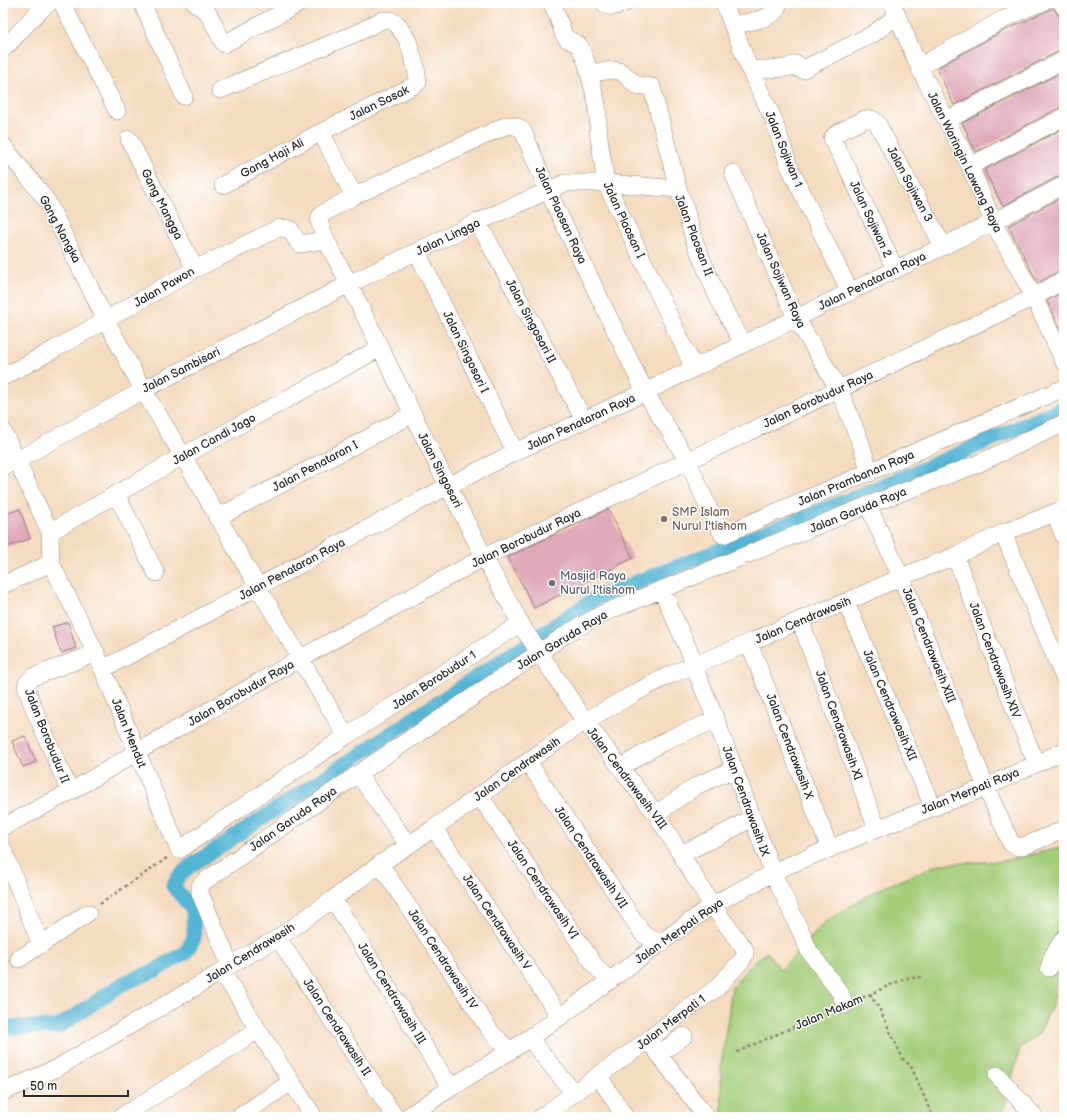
<svg xmlns="http://www.w3.org/2000/svg" width="1067" height="1120" font-family="'Balsamiq Sans',sans-serif">
<rect width="100%" height="100%" fill="#fff"/>
<filter id="ink" filterUnits="userSpaceOnUse"><feTurbulence type="fractalNoise" baseFrequency=".025" numOctaves="2"/><feDisplacementMap in="SourceGraphic" scale="8" xChannelSelector="R" yChannelSelector="G"/><feConvolveMatrix kernelMatrix="1 2 1 2 8 2 1 2 1" color-interpolation-filters="sRGB"/></filter>
<filter id="wash" filterUnits="userSpaceOnUse"><feTurbulence type="fractalNoise" baseFrequency=".012" numOctaves="4" result="noise"/><feDisplacementMap in="SourceGraphic" scale="16" xChannelSelector="R" yChannelSelector="G"/><feGaussianBlur stdDeviation="0.9" result="paint"/><feColorMatrix in="noise" values="0 0 0 0 0 0 0 0 0 0 0 0 0 0 0 0 0 1.4 0 .05"/><feComposite in="paint" operator="in"/></filter>
<g filter="url(#wash)">
<rect width="100%" height="100%" fill="#f5dbbf"/>
<!-- green -->
<path fill="#a4ce7a" stroke="#687c52" d="M1064 847V959L1058 971 1053 1003 1039 1034 1020 1048 1003 1112 989 1117H722L721 1066 732 988 749 966 767 952 781 970 826 921 875 891 939 864 1003 861Z"/>
<g fill="none" stroke-linecap="round" stroke-linejoin="round">
<!-- canal -->
<path stroke="#55b5d4" stroke-width="15" d="M3 1027H58L124 983 156 970 186 952 194 938 193 910 173 886 179 876 189 867 596 598 846 501 961 453 1064 407"/>
</g>
<g id="blocks">
<!-- building -->
<path fill="#dfa9ba" d="M1053 8 1058 15 1064 17V50L1059 51 954 105 937 68 997 34Z
M1064 71V107L1059 108 976 152 967 135 968 134 962 123Z
M1064 128V175L1059 176 1003 206 984 170Z
M1064 196V270L1059 271 1038 283 1008 226Z
M1064 291V336L1047 301Z
M20 509 30 539 3 548V515Z
M608 509 633 558 534 608 508 557Z
M68 622 76 648 61 653 52 627Z
M25 736 36 762 23 767 12 741Z"/>
</g>
</g>
<g filter="url(#ink)">
<use href="#blocks" fill-opacity="0" stroke="#908375" stroke-width="1"/>
<g fill="none" stroke-linecap="round" stroke-linejoin="round">
<defs>
<path id="minor" d="M62 3 117 111
M142 3 184 96
M195 3 208 13 224 44 300 3
M552 3 561 26 563 33 567 39 579 45 586 61 597 104 599 138 606 183 694 368
M604 3C611 9 617 6 625 3
M724 3 750 70 773 118 789 166 850 292
M892 3 919 67 970 166 993 222 1034 297 1064 362
M1021 3 1027 8 1042 3
M1062 3 1064 7
M732 25C743 24 767 19 775 12 777 9 778 6 778 3
M3 49C19 35 31 16 49 3
M919 67 1000 21 1027 8
M750 70 786 68 796 64H797L799 69 802 70 837 52 873 34 897 16
M589 73 614 70 619 71 623 73 636 85 652 87 678 189
M220 90 361 31 382 20H390L397 24 408 41 416 68 418 82 413 86 321 132 354 196 322 214 320 217 319 221 326 240 349 284 448 486 484 557 525 631 585 721 656 814 712 905 745 950V955L742 960 717 988 687 1009 648 1040 541 1117
M947 120 1064 60
M129 139 195 269
M3 145C17 165 33 182 47 201L106 320 143 390 183 456 258 587 346 736
M970 166 1064 117
M733 173 796 318 839 389 861 444 870 473
M223 185 321 132
M354 196 507 125 516 126 523 131 548 191 645 392 688 461 709 509 723 535 1064 388
M478 222 584 420
M417 252 515 452
M895 269 848 169 832 139 835 135 839 132 865 119H872L877 123 943 246
M3 377 55 349 195 269 279 228 290 229 297 241 300 244 326 240
M3 431 50 532 51 563 96 653 137 752 179 850 346 736 521 623
M3 467 16 461 143 390 349 284 478 222 565 183H606L678 189 684 204 694 240 718 298 743 344
M116 494 156 573
M868 505 871 512 901 577 986 787 1011 843 1018 847 1027 845 1064 829
M1055 513 1064 537
M217 518 413 414
M50 532 183 456 380 348
M1003 533 1064 678
M955 556 1031 751 1038 763
M3 585 51 563
M663 589 664 595 695 664 697 674 716 720 773 873 802 934 809 951 841 994 844 1005
M846 602 933 807
M800 620 877 829
M749 643 830 849
M103 669 448 486 515 452 645 392 993 222 1064 185
M528 762 643 934 661 944
M621 767 668 739 716 720
M358 774 408 845
M70 792 34 709 26 687 27 683 33 677 96 653
M479 795 596 967 610 981
M656 814 696 786 734 769
M3 827 70 792 137 752 301 658 484 557 1034 297 1064 280
M434 828 560 1017
M3 849 41 945
M681 854 721 835 752 818
M380 864 491 1032 510 1051
M333 899 443 1076 452 1087
M278 938 395 1117
M19 959 88 913
M230 965 200 893V886L205 881 358 774 568 633 604 613 663 589 868 505 975 465 1064 423
M1049 968 1053 955 1064 938
M221 972 238 996 258 1030 314 1117
M529 1038 574 1093
M648 1040 706 1117
M659 1054 684 1036
M598 1075 625 1117
M997 1075 1035 1117
M3 1092 57 1068 221 972 230 965 278 938 333 899 380 864 434 828 585 721 635 693 667 676 749 643 800 620 846 602 901 577 955 556 1003 533 1064 509
M121 1117 258 1030
M239 1117 291 1082
M407 1117 452 1087 510 1051 560 1017 712 905 782 868 877 829 986 787 1064 751"/>
</defs>
<!-- minor casing -->
<use href="#minor" stroke="#908375" stroke-width="18"/>
<!-- path -->
<path stroke="#908375" stroke-width="2.5" stroke-dasharray="3 3" stroke-linecap="butt" d="M100 904 167 858
M870 994 880 1010 903 1059 911 1066 932 1115
M857 1000 906 978 923 977
M737 1052 832 1010"/>
<!-- minor -->
<use href="#minor" stroke="#fff" stroke-width="17"/>
</g>
</g>
<!-- markers -->
<circle fill="#8d6e63" stroke="#fff" stroke-width="1.5" cx="664" cy="519" r="4"/>
<circle fill="#6b7280" stroke="#fff" stroke-width="1.5" cx="552" cy="583" r="4"/>
<g text-anchor="middle" stroke-width="3" stroke-linejoin="round" paint-order="stroke">
<!-- street labels -->
<g font-size="12" fill="#2b2b2b" stroke="#fff">
<text transform="translate(379 103) rotate(-26)" y="4">Jalan Sasak</text>
<text transform="translate(784 149) rotate(68)" y="4">Jalan Sojiwan 1</text>
<text transform="translate(272 158) rotate(-28)" y="4">Gang Haji Ali</text>
<text transform="translate(965 162) rotate(64)" y="4">Jalan Waringin Lawang Raya</text>
<text transform="translate(910 184) rotate(62)" y="4">Jalan Sojiwan 3</text>
<text transform="translate(162 204) rotate(63)" y="4">Gang Mangga</text>
<text transform="translate(561 215) rotate(65)" y="4">Jalan Plaosan Raya</text>
<text transform="translate(871 219) rotate(65)" y="4">Jalan Sojiwan 2</text>
<text transform="translate(624 220) rotate(65)" y="4">Jalan Plaosan I</text>
<text transform="translate(60 229) rotate(62)" y="4">Gang Nangka</text>
<text transform="translate(694 235) rotate(69)" y="4">Jalan Plaosan II</text>
<text transform="translate(448 237) rotate(-26)" y="4">Jalan Lingga</text>
<text transform="translate(781 280) rotate(66)" y="4">Jalan Sojiwan Raya</text>
<text transform="translate(872 281) rotate(-26)" y="4">Jalan Penataran Raya</text>
<text transform="translate(164 287) rotate(-30)" y="4">Jalan Pawon</text>
<text transform="translate(531 321) rotate(62)" y="4">Jalan Singosari II</text>
<text transform="translate(466 352) rotate(64)" y="4">Jalan Singosari I</text>
<text transform="translate(181 370) rotate(-27)" y="4">Jalan Sambisari</text>
<text transform="translate(818 399) rotate(-25)" y="4">Jalan Borobudur Raya</text>
<text transform="translate(581 422) rotate(-25)" y="4">Jalan Penataran Raya</text>
<text transform="translate(214 439) rotate(-29)" y="4">Jalan Candi Jago</text>
<text transform="translate(315 466) rotate(-28)" y="4">Jalan Penataran I</text>
<text transform="translate(440 470) rotate(63)" y="4">Jalan Singosari</text>
<text transform="translate(856 478) rotate(-23)" y="4">Jalan Prambanan Raya</text>
<text transform="translate(858 510) rotate(-22)" y="4">Jalan Garuda Raya</text>
<text transform="translate(526 538) rotate(-26)" y="4">Jalan Borobudur Raya</text>
<text transform="translate(292 569) rotate(-28)" y="4">Jalan Penataran Raya</text>
<text transform="translate(803 620) rotate(-23)" y="4">Jalan Cendrawasih</text>
<text transform="translate(562 640) rotate(-31)" y="4">Jalan Garuda Raya</text>
<text transform="translate(929 645) rotate(68)" y="4">Jalan Cendrawasih XIII</text>
<text transform="translate(995 660) rotate(69)" y="4">Jalan Cendrawasih XIV</text>
<text transform="translate(434 680) rotate(-33)" y="4">Jalan Borobudur 1</text>
<text transform="translate(241 693) rotate(-30)" y="4">Jalan Borobudur Raya</text>
<text transform="translate(890 705) rotate(67)" y="4">Jalan Cendrawasih XII</text>
<text transform="translate(839 725) rotate(70)" y="4">Jalan Cendrawasih XI</text>
<text transform="translate(129 733) rotate(68)" y="4">Jalan Mendut</text>
<text transform="translate(47 736) rotate(68)" y="4">Jalan Borobudur II</text>
<text transform="translate(790 746) rotate(69)" y="4">Jalan Cendrawasih X</text>
<text transform="translate(517 769) rotate(-35)" y="4">Jalan Cendrawasih</text>
<text transform="translate(627 778) rotate(53)" y="4">Jalan Cendrawasih VIII</text>
<text transform="translate(970 791) rotate(-22)" y="4">Jalan Merpati Raya</text>
<text transform="translate(746 801) rotate(70)" y="4">Jalan Cendrawasih IX</text>
<text transform="translate(293 819) rotate(-35)" y="4">Jalan Garuda Raya</text>
<text transform="translate(591 857) rotate(56)" y="4">Jalan Cendrawasih VII</text>
<text transform="translate(543 889) rotate(56)" y="4">Jalan Cendrawasih VI</text>
<text transform="translate(497 922) rotate(56)" y="4">Jalan Cendrawasih V</text>
<text transform="translate(679 931) rotate(-35)" y="4">Jalan Merpati Raya</text>
<text transform="translate(250 953) rotate(-32)" y="4">Jalan Cendrawasih</text>
<text transform="translate(443 959) rotate(57)" y="4">Jalan Cendrawasih IV</text>
<text transform="translate(392 993) rotate(58)" y="4">Jalan Cendrawasih III</text>
<text transform="translate(829 1012) rotate(-23)" y="4">Jalan Makam</text>
<text transform="translate(671 1022) rotate(-37)" y="4">Jalan Merpati 1</text>
<text transform="translate(337 1027) rotate(57)" y="4">Jalan Cendrawasih II</text>
</g>
<!-- education labels -->
<g font-size="12" fill="#785e54" stroke="#fff" text-anchor="start">
<text x="672" y="516">SMP Islam<tspan x="672" dy="14">Nurul I'tishom</tspan></text>
</g>
<!-- worship labels -->
<g font-size="12" fill="#5b616d" stroke="#fff" text-anchor="start">
<text x="560" y="580">Masjid Raya<tspan x="560" dy="14">Nurul I'tishom</tspan></text>
</g>
</g>
<!-- margin -->
<rect width="1067" height="1120" fill="none" stroke="#fff" stroke-width="16"/>
<!-- scale -->
<path d="M24 1090v6h104v-6" fill="none" stroke="#2b2b2b" stroke-width="2"/>
<text x="30" y="1090" font-size="12" fill="#2b2b2b" stroke="#ffffff" stroke-width="3" paint-order="stroke">50 m</text>
</svg>
